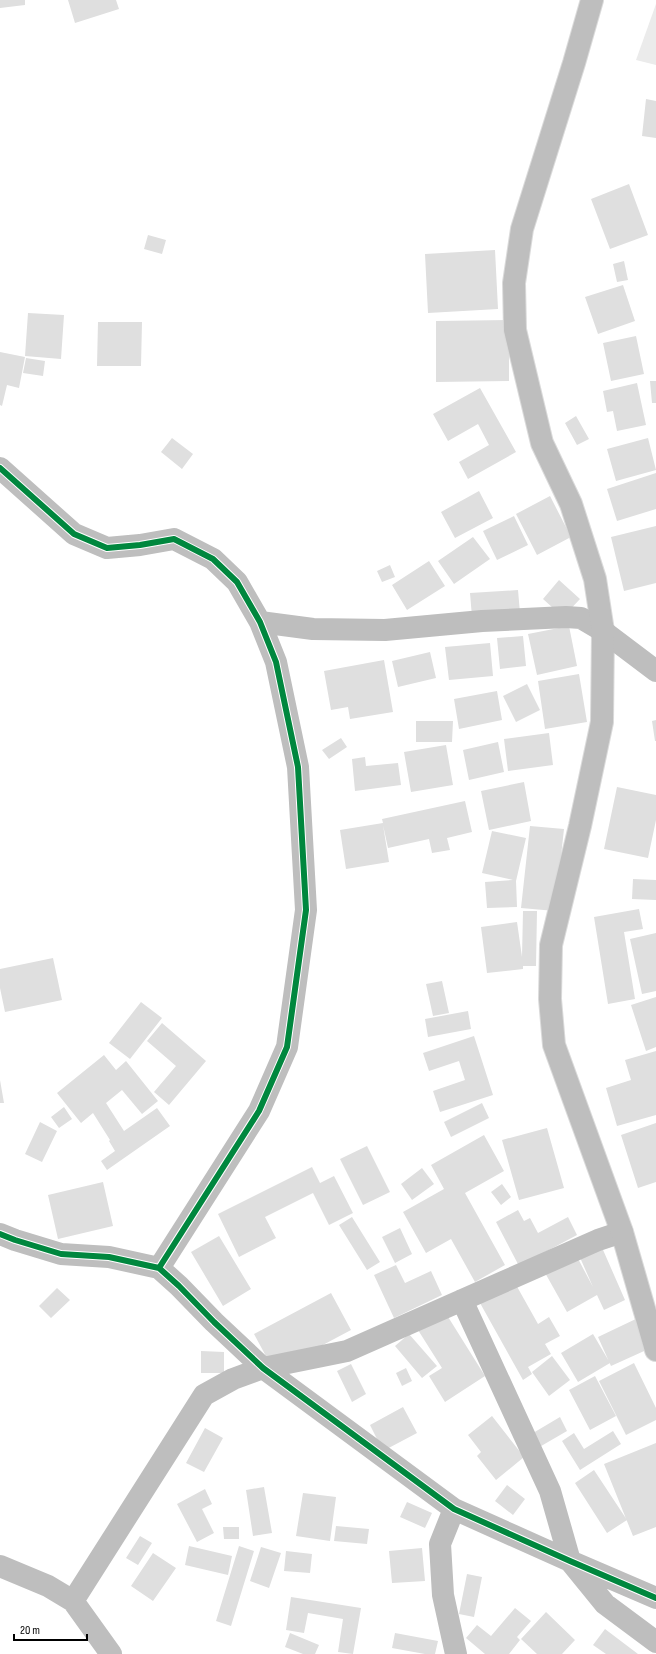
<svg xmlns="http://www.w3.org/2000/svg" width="656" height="1654" font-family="'Sofia Sans Condensed',sans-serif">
<rect width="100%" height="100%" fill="#fff"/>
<!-- green -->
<path fill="#ebebeb" d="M656 4V65L636 60Z"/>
<!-- building -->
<path fill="#dfdfdf" d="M0 0H25V5L0 8Z
M68 0H116L119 9 75 23Z
M646 99 656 101V138L642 136Z
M629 184 648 235 610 249 591 199Z
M148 235 166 240 162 254 144 249Z
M495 250 498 309 428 313 425 254Z
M624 261 628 280 617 282 613 264Z
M623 285 635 321 598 334 585 297Z
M28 313 64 315 61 359 25 356Z
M509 320V381L436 382V321Z
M98 322H142L141 366H97Z
M636 336 644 374 611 381 603 343Z
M0 352 25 357 19 388 7 385 2 406 0 405Z
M26 358 45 361 43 376 23 373Z
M650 381H656V403H652Z
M637 383 646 425 617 431 613 411 607 412 603 391Z
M480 388 516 452 468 479 459 462 489 445 478 424 448 441 433 414Z
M576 416 589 439 577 445 565 423Z
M172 438 193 454 182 469 161 452Z
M648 438 656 470 616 481 607 449Z
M656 473V509L617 521 607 489Z
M479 491 493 518 455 538 441 512Z
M550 496 571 537 537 555 516 514Z
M514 516 528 545 497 560 483 531Z
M656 526V583L624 591 611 537Z
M473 537 490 559 454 584 438 561Z
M429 561 445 586 407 610 392 585Z
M390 565 395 577 382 582 377 571Z
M559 580 580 599 563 617 543 599Z
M518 590 520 613 472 617 470 593Z
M569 626 577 666 537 675 528 634Z
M523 636 526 666 500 669 497 638Z
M490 643 493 676 449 680 445 647Z
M430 652 436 678 398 687 392 661Z
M384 660 393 712 350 719 348 707 331 710 324 671Z
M579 674 587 722 545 729 538 681Z
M527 684 540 710 516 722 503 696Z
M497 691 502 720 459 729 454 699Z
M656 720V741H655L652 721Z
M416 721H453L452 742H416Z
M549 733 553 765 508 771 504 739Z
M341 738 347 747 329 759 322 750Z
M498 742 504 772 469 780 463 750Z
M446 745 453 785 411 792 404 752Z
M365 757 366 766 398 763 401 785 355 791 352 759Z
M524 782 531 821 489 830 481 791Z
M617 787 656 795V820L648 858 604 849Z
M465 801 472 832 447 838 450 850 432 853 429 839 388 848 383 825 389 862 346 869 340 830 383 823 382 819Z
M530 826 564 829 555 911 521 908Z
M492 831 526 838 516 881 517 907 487 908 485 882 513 880 482 873Z
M633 879 656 880V900L632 899Z
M639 909 643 929 624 932 635 999 608 1004 594 917Z
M523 911H537L536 966H523V969L487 973 481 927 517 922 522 957Z
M656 933V991L642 994 630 939Z
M53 958 62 1000 5 1012 0 988V969Z
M442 981 449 1013 433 1016 426 984Z
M656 997V1047L646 1051 631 1005Z
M141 1002 162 1018 130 1059 109 1043Z
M468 1011 471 1029 428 1037 425 1019Z
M162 1023 206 1061 169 1105 154 1092 176 1066 147 1041Z
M474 1036 493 1095 440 1112 433 1091 465 1080 459 1061 429 1071 423 1053Z
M656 1051V1115L617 1126 606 1088 631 1080 625 1060Z
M104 1055 116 1070 126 1061 158 1101 142 1114 122 1090 106 1103 124 1131 157 1108 170 1126 107 1170 101 1161 115 1151 109 1141 110 1140 93 1113 81 1123 57 1093Z
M0 1080 4 1103H0Z
M482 1103 489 1118 451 1137 444 1122Z
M64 1107 72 1119 59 1128 51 1117Z
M40 1122 57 1131 42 1162 25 1154Z
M656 1123V1182L638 1188 621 1135Z
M547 1128 564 1188 519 1200 502 1140Z
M484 1135 504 1171 465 1193 505 1265 475 1282 451 1239 426 1253 403 1212 444 1189 431 1165Z
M367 1146 390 1192 363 1205 340 1159Z
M312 1167 320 1183 334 1176 353 1213 329 1225 313 1193 265 1217 276 1238 239 1257 218 1214Z
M422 1168 434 1184 412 1200 401 1184Z
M103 1182 113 1226 58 1239 48 1195Z
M502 1184 511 1197 501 1205 491 1192Z
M518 1210 524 1221 530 1218 538 1233 568 1217 577 1235 519 1266 496 1222Z
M352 1217 380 1262 367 1270 339 1225Z
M400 1228 412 1254 395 1263 382 1237Z
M219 1236 251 1289 223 1306 191 1252Z
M600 1243 625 1300 604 1310 597 1295 567 1312 544 1271 575 1253 593 1287 578 1253Z
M396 1265 405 1283 431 1271 442 1295 394 1318 374 1275Z
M515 1283 538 1324 549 1317 560 1336 545 1344 551 1354 528 1367 532 1374 523 1380 480 1303Z
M57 1288 70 1300 51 1318 39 1306Z
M331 1293 351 1330 274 1371 254 1334Z
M445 1312 485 1376 445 1402 429 1376 442 1368 418 1330Z
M640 1317 653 1347 611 1366 598 1337Z
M409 1334 437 1366 422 1378 395 1346Z
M593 1334 610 1363 578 1382 561 1353Z
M201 1351 224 1352V1373H201Z
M552 1356 570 1380 549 1396 532 1372Z
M634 1363 656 1408V1420L626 1435 599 1381Z
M351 1364 366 1394 352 1402 337 1371Z
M406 1368 412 1381 402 1386 396 1373Z
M595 1376 616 1416 590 1430 569 1390Z
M403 1407 417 1433 383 1451 370 1425Z
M492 1416 524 1457 496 1480 477 1456 481 1452 468 1435Z
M560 1417 567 1431 536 1449 528 1436Z
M205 1428 223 1438 204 1472 186 1463Z
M613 1431 621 1444 580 1470 562 1441 574 1433 584 1449Z
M656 1443V1527L633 1536 604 1464Z
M594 1470 627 1520 607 1533 575 1483Z
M507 1485 525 1499 513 1515 495 1501Z
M264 1487 272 1533 253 1536 246 1490Z
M205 1489 212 1504 202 1509 214 1533 197 1542 177 1504Z
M303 1493 336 1497 330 1541 296 1536Z
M407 1502 432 1513 425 1528 400 1517Z
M336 1526 369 1529 367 1544 334 1541Z
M223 1527H239V1539H224Z
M140 1536 152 1543 138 1565 126 1558Z
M189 1546 232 1556 228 1575 185 1565Z
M239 1546 254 1551 231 1626 216 1621Z
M261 1547 281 1553 269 1588 250 1581Z
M422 1548 425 1581 392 1583 389 1551Z
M286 1551 312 1554 310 1573 284 1571Z
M153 1553 176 1568 153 1601 131 1586Z
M467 1574 482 1577 474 1617 459 1614Z
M291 1597 361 1608 353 1654 338 1652 343 1619 308 1613 304 1633 286 1630Z
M515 1608 531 1621 517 1637 520 1640 509 1654H485L466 1638 477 1625 491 1636Z
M546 1612 575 1640 562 1654H537L521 1639Z
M605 1629 638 1654H606L593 1645Z
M290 1633 319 1645 315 1654H303L285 1647Z
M395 1633 438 1641 435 1654H425L392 1648Z"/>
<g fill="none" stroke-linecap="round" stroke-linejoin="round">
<defs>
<path id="major" d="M592 0 574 63 522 229 514 283 515 330 542 443 571 504 595 579 603 631 602 722 580 826 551 945 550 999 554 1045 622 1232 656 1350"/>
</defs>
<!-- major casing -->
<use href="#major" stroke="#dbdbdb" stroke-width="24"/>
<!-- minor -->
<path stroke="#bebebe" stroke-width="22" d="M0 468 74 534 107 548 140 545 174 539 213 559 237 582 260 622 276 662 298 767 306 910 287 1047 259 1111 159 1268
M260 622 313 629 385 630 482 621 566 617 581 618 603 631 656 671
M0 1234 15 1240 61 1254 109 1257 159 1268 179 1286 214 1322 263 1368 454 1509 570 1561 656 1598
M462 1300 550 1491 570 1561 605 1604 656 1642
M454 1509 440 1544 443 1595 456 1654
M0 1566 48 1586 73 1601 111 1654
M73 1601 204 1395 233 1379 263 1368 347 1351 598 1240 622 1232"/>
<!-- major -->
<use href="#major" stroke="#bebebe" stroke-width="22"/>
<defs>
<path id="cycleway" d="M0 468 74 534 107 548 140 545 174 539 213 559 237 582 260 622 276 662 298 767 306 910 287 1047 259 1111 159 1268
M0 1234 15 1240 61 1254 109 1257 159 1268 179 1286 214 1322 263 1368 454 1509 570 1561 656 1598"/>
</defs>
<!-- cycleway casing -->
<use href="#cycleway" stroke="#fff" stroke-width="8"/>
<!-- cycleway -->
<use href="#cycleway" stroke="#00873e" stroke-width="6"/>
</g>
<!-- scale -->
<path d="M14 1634v6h73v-6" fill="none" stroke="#000000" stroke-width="2"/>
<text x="20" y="1634" font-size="12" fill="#000000" stroke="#ffffff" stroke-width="3" paint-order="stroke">20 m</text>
</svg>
